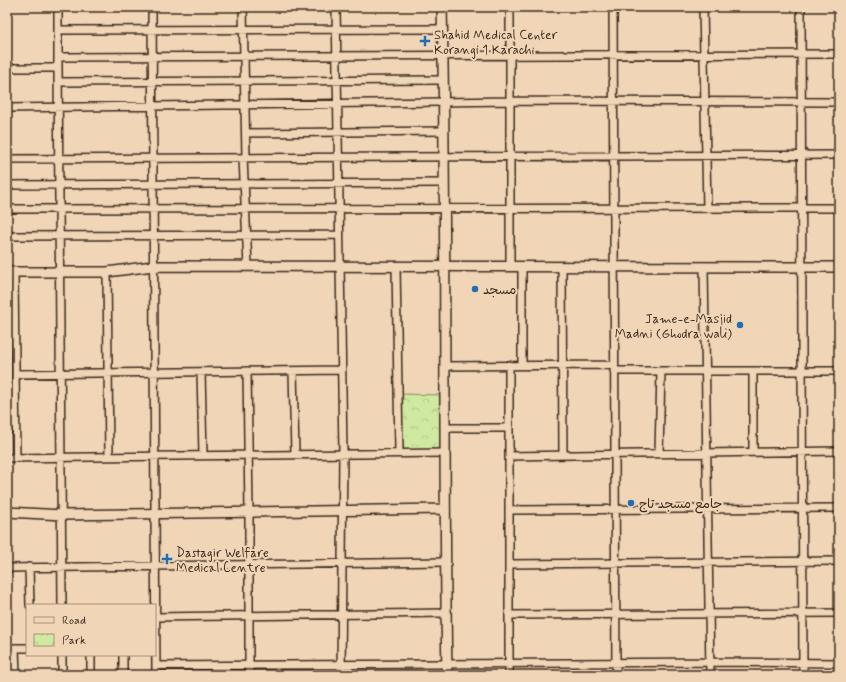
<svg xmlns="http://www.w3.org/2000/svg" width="846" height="682" font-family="Mynerve,'Playpen Sans Arabic',sans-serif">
<defs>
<pattern id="park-crowns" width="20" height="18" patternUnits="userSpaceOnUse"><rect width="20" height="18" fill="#cfe9a0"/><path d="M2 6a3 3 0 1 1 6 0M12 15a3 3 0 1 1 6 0" fill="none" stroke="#b3c889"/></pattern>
</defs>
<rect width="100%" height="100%" fill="#f0d6b7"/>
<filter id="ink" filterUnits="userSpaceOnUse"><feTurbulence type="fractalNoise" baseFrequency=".025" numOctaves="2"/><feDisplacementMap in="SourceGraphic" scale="8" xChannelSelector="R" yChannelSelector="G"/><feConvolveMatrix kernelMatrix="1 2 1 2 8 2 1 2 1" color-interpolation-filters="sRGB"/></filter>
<g filter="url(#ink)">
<!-- park -->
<path fill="url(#park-crowns)" stroke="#858a5f" d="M399 394 445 395V453L399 452Z"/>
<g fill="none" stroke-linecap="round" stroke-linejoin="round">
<defs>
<path id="street" d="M152 7 156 675
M243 7 246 158
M336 7 343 453 341 675
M613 7 616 675
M703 7 707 208
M801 7 803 675
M58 30 442 29
M58 57 839 54
M58 65 62 605
M7 68H54L58 65V7
M59 82 443 80
M7 108 510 101 839 102
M246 133 444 131
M243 158 248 266
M7 159 839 155
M7 185 444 183
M7 209 839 208
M7 236 339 235
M396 266 399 452
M510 267V7
M562 267 563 455
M704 267 710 675
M14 272 16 458
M107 272 109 457
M522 365V267
M445 366 614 365
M247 371 249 512V675
M293 371 295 454
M614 371H839
M201 372 203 455
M15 374 341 370
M446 428H509
M753 452V371
M659 453 661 371
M509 456 839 451
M7 458 445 453
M509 510 839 508
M509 564 839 561
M29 567 30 605
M7 568 445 562
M509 615 839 613
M155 617 446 613
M7 648H27
M15 648 16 675
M62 655V675
M91 655V675
M123 655V675
M156 666 710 662 839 663
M509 675V365"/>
<path id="secondary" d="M442 7C447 230 443 452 447 675
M7 272H107L153 266 839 267
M7 512 63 515 444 509"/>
</defs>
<!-- street casing -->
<use href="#street" stroke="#3b2a1e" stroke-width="10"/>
<!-- secondary casing -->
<use href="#secondary" stroke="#3b2a1e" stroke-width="12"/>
<!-- street -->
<use href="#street" stroke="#f0d6b7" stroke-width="7"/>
<!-- secondary -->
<use href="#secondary" stroke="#f0d6b7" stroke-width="9"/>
</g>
</g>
<!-- markers -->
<g fill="#1f6fb2" stroke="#f0d6b7" stroke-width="1.5">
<path d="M423 35h4v4h4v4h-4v4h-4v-4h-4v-4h4z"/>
<circle cx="475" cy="289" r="4"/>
<circle cx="740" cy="325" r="4"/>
<circle cx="631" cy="503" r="4"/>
<path d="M165 553h4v4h4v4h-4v4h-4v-4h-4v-4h4z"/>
</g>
<g text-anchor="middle" stroke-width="4" stroke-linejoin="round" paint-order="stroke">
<!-- poi labels -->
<g font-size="13" fill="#3b2a1e" stroke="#f0d6b7" text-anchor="start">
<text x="434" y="39">Shahid Medical Center<tspan x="434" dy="15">Korangi 1 Karachi</tspan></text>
<text x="483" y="294">مسجد</text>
<text x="732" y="323" text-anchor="end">Jame-e-Masjid<tspan x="732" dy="15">Madni (Ghodra wali)</tspan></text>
<text x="639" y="508">جامع مسجد تاج</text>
<text x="176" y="557">Dastagir Welfare<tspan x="176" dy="15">Medical Centre</tspan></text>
</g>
</g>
<!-- margin -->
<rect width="846" height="682" fill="none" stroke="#f0d6b7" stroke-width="24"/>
<rect x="12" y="12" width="822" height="658" fill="none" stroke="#3b2a1e" stroke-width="1.5" filter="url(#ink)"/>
<!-- legend -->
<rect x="26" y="604" width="130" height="52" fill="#f0d6b7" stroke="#a8917a"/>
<rect x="34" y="617" width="20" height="6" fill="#f0d6b7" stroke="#a8917a"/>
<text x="62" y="624" font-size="12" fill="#3b2a1e">Road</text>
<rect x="34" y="634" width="20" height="12" fill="url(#park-crowns)" stroke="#a8917a"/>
<text x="62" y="644" font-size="12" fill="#3b2a1e">Park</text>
</svg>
